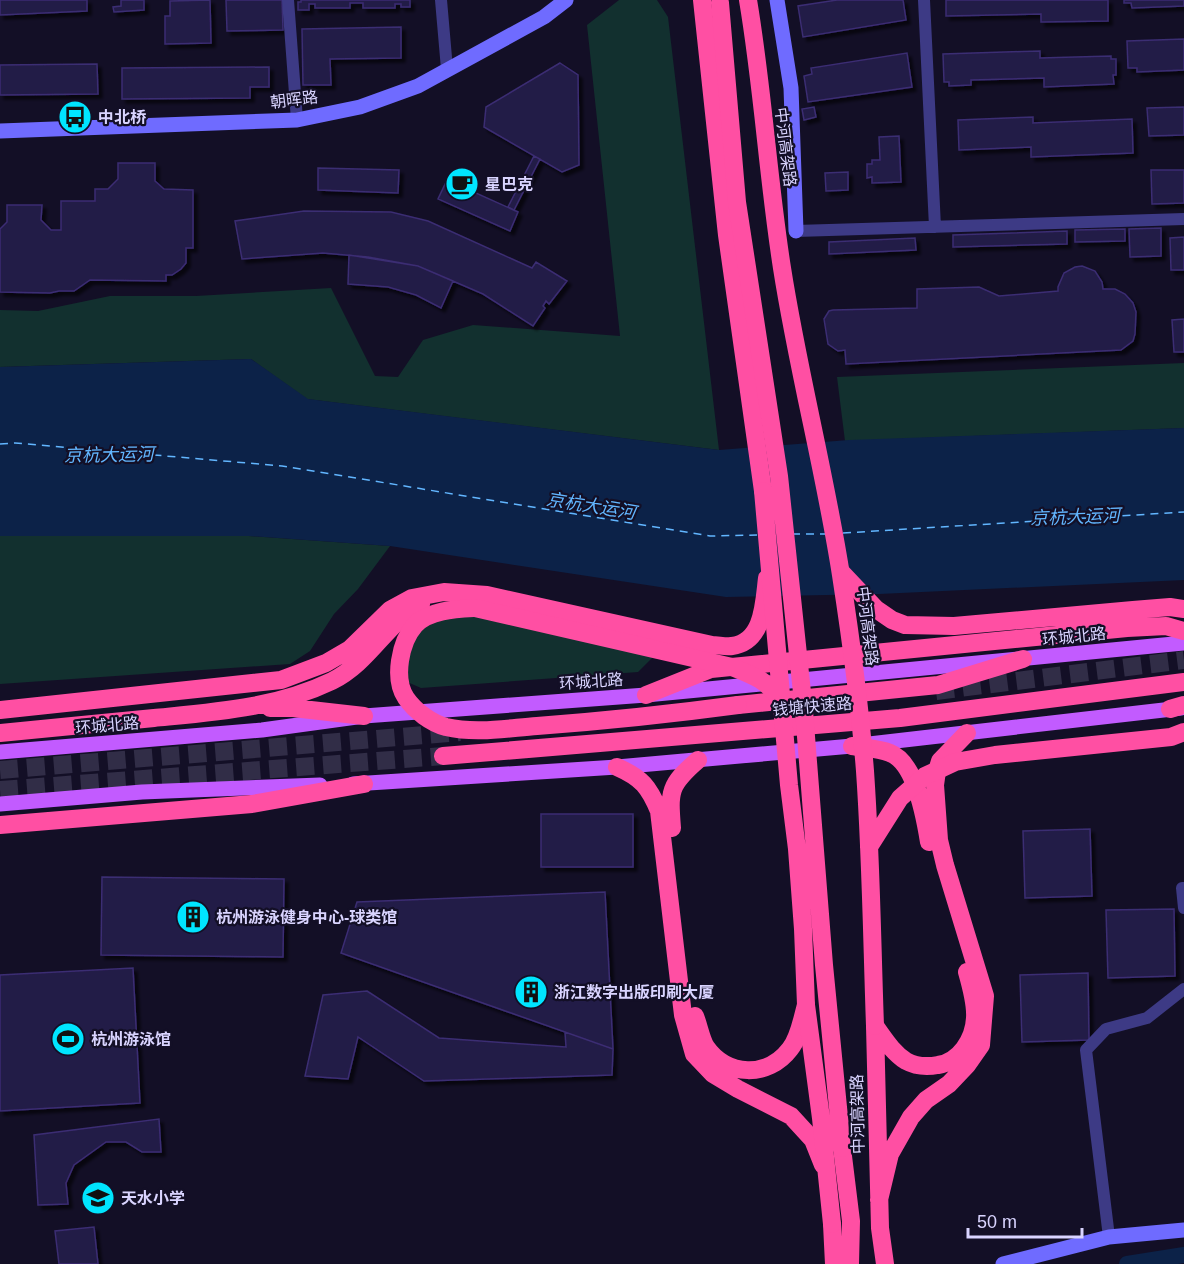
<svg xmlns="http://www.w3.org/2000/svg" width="1184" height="1264" font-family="Arial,'Noto Sans SC',sans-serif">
<defs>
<filter id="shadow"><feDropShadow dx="4" dy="4" stdDeviation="1.5" flood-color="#0009"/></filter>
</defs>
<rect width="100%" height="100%" fill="#130f26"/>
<!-- green -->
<path fill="#12302f" d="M619 0H657L668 17 719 450 307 399 251 359 0 367V310L38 311 110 296H196L331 288 375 376 398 377 423 340 473 325 620 336 587 25Z
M1184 363V428L845 441 837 377Z
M0 536H249L390 546 358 589 334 614 310 651 290 664 0 684Z
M491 615 653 657 638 672 421 688 405 681V632L451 616Z"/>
<!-- water -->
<path fill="#0c2248" d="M251 359 308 399 719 450 849 440 1184 428V580L879 594 726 597 390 546 249 536H0V367Z"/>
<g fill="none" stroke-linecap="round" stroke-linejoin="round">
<!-- canal -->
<path stroke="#0c2248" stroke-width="16" d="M1127 1264 1184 1255"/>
<!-- ferry -->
<path stroke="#62b6ff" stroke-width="1.5" stroke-dasharray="8 6" stroke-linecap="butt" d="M0 444 15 443 282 466 710 536 757 535
M843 533 1184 512
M792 534H826"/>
</g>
<!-- building -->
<path fill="#241b47" stroke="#3b2d73" stroke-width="1.5" filter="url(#shadow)" d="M0 0H87V11L0 15Z
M121 0H144V10L114 12 113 7 121 6Z
M210 0 211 43 165 44V16H170V1Z
M226 0H282L283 30 227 31Z
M301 0H410V7H401V4H395V8H363V3H350V8H315V4H309V10H298V2H301Z
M837 0H903L906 20 803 37 798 6Z
M946 0H1108V21L1041 22V14L946 16Z
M1124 0H1184V6L1132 8 1131 3H1124Z
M401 27V58L330 59 331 85H303L302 29Z
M1184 39V70L1137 72V68H1128L1127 41Z
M1040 51V58L1111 56V59H1116V75H1113L1114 84 1044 87V78L971 80V85L949 86V82H944L943 54Z
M907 53 912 87 808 102 804 76 812 74 811 68Z
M560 63 578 75 579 165 562 172 484 127 486 107Z
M97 64 98 94 0 95V65Z
M269 67V87H250V98L122 99V68Z
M814 107 816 117 804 120 802 109Z
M1184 107V135L1149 136 1147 108Z
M1033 117V123L1132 119 1133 153 1031 157V147L959 150 958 120Z
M899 136 901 182 872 183V177L867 178V164H872V160H880L879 137Z
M534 156 540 159 514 210 508 207Z
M118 163H155V181L164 189 193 190V248H186V263L181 269 172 275H166V281L90 280 74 291H59L50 293 0 292V229L7 222V205H42L41 220 51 230H61V201H95V189H108L118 179Z
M318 168 399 170 398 193 318 190Z
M1151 170H1184V203L1152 204Z
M848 172V190L826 191 825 173Z
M447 180 518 212 510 231 438 199Z
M304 211 391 212 428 221 532 268 536 262 567 281 549 304 546 301 543 306 545 308 533 326 483 294 418 266 368 257 323 253 242 259 235 221Z
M1161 228V256L1130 257 1129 229Z
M1125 229V241L1075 242V230Z
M1067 231V244L953 247V235Z
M1184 237V270H1171L1170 238Z
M915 238 916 250 829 254V242Z
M349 255 418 266 453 281 441 308 416 295 388 287 348 284Z
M1082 266 1095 271 1102 282 1103 289H1115L1125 294 1133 303 1136 312 1135 334 1133 341 1121 350 846 364 845 350 838 351 828 344 824 319 829 311 833 310 917 308V289L979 287 999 296 1058 291V287L1064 273 1075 267Z
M1184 319V352H1174L1172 320Z
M541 814H633V867H541Z
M1090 829 1092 896 1025 898 1023 831Z
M102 877 284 879 283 957 101 955Z
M605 892 613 1049 341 953 357 902Z
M1174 909 1175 976 1108 978 1106 910Z
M133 968 140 1103 0 1111V975Z
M1088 973 1089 1040 1022 1042 1020 975Z
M367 991 439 1038 566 1047 565 1032 613 1049 612 1075 424 1081 358 1037 348 1079 305 1076 323 995Z
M159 1119 161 1152H142L126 1142H106L74 1165 66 1183 68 1204 38 1205 34 1135Z
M94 1227 98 1264H59L55 1231Z"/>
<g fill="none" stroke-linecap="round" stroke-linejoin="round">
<!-- highway-tunnel -->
<path stroke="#312d47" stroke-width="18" stroke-dasharray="18 9" stroke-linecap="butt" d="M936 691 1184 660
M0 770 460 732
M0 790 443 756"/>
<!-- street -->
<path stroke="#3d3a85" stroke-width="12" d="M288 0 297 120
M441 0 447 69
M924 0 935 227
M796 231 1184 219
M1184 888H1182L1184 908
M1109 1237 1086 1050 1106 1029 1147 1018 1184 989"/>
<!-- secondary -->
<path stroke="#6f6bff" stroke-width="15" d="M777 0 791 88 796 231
M0 131 297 120 360 107 418 86 544 17 566 0
M1003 1264 1109 1237 1184 1230"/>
<!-- primary -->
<path stroke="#c25bff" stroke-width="15" d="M0 752 262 730 364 716 646 695 1184 643
M353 784 617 767 852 746 1181 708
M0 804 142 792 320 785"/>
<!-- highway -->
<path stroke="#ff4fa3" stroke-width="18" d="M702 0 727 235 763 491
M841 572 876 609 892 620 905 625 954 626 1133 610 1170 607 1184 609
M646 695 711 669 1127 628 1166 626 1184 631
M738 705 938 685 1023 659
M270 708H293L364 716
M1170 709 1184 705
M0 710 281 680 326 663 350 649 390 610 412 598 444 592 487 595 712 645C718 645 726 647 732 646 764 642 764 602 767 578
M0 733C51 728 103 723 154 718 215 712 276 708 332 681 370 662 386 623 421 604
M852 746C864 748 879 748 890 753 916 763 925 817 929 842
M443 756 900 718 1184 682
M617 767C642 778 649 787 659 811L683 1015 694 1054 713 1074 738 1089 791 1116 813 1140 823 1165
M0 825 252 804 364 784
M672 828C669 791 669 785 698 760
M695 1016C699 1026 701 1039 706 1047 727 1077 768 1078 790 1049 799 1038 802 1019 806 1005
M875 1026C884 1038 892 1052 906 1061 915 1066 927 1067 938 1065 959 1062 974 1040 975 1018 976 1004 971 986 967 972
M875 1026 880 1228 885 1264
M842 1148 851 1221 850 1264
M879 1200 890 1154 911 1117 926 1100 949 1084 967 1065 981 1045 985 996 945 865 939 840 935 785 937 771 940 761 967 733
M832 1224 834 1264"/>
<!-- highway-bridge -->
<path stroke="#ff4fa3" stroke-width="18" d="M748 0C763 89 768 179 782 268 798 371 825 472 841 575 851 640 860 706 865 771 871 856 872 941 875 1026
M720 3 737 202 779 476 804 711 824 965 842 1148
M763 491 789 785 797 849 803 929 806 1005 821 1118 832 1224
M738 705C671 714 604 721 537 726 508 728 476 734 446 727 431 723 415 711 406 698 393 679 400 642 415 625 429 610 456 609 475 608L732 667C755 676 766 680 781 700
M869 847 900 798 925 776 955 762 995 755 1171 737 1184 732"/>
</g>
<!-- icons -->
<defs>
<symbol id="bus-disc" viewBox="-11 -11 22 22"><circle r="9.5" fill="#00e5ff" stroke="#130f26"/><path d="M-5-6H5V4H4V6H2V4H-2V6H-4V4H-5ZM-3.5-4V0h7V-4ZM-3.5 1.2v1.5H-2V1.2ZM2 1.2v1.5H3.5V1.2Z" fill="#111"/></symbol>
<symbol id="cafe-disc" viewBox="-11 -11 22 22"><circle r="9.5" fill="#00e5ff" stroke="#130f26"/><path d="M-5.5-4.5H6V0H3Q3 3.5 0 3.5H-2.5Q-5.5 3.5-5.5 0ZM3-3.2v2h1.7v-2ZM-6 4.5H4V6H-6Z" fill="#111"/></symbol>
<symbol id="building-disc" viewBox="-11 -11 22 22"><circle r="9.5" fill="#00e5ff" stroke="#130f26"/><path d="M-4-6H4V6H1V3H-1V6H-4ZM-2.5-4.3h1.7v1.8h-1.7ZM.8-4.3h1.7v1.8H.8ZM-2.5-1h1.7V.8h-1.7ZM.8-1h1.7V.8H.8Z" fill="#111"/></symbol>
<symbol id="stadium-disc" viewBox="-11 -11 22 22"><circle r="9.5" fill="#00e5ff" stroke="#130f26"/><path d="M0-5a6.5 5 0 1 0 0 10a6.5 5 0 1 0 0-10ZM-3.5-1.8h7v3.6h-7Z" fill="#111"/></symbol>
<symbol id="school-disc" viewBox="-11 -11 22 22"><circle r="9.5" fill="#00e5ff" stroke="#130f26"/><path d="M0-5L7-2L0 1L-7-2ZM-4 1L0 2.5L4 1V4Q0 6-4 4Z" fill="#111"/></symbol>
</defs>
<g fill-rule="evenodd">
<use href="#bus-disc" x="56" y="98" width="38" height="38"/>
<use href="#cafe-disc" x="443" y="165" width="38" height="38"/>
<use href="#building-disc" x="174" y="898" width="38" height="38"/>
<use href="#building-disc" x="512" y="973" width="38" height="38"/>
<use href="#stadium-disc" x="49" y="1020" width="38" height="38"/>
<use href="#school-disc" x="79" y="1179" width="38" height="38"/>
</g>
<g text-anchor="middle" stroke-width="4.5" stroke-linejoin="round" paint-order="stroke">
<!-- street labels -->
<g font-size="16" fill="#d9d4ff" stroke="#130f26">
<text transform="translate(294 99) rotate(-7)" y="6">朝晖路</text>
<text transform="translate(786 147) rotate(83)" y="6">中河高架路</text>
<text transform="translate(868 626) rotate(83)" y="6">中河高架路</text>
<text transform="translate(1074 636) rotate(-6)" y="6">环城北路</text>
<text transform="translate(591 681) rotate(-4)" y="6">环城北路</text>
<text transform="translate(812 706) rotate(-5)" y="6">钱塘快速路</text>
<text transform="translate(107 725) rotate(-5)" y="6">环城北路</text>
<text transform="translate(857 1114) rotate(-91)" y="6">中河高架路</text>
</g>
<!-- poi labels -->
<g font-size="16" font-weight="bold" fill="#d9d4ff" stroke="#130f26" text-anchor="start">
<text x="98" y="123">中北桥</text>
<text x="485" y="190">星巴克</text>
<text x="216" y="923">杭州游泳健身中心-球类馆</text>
<text x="554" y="998">浙江数字出版印刷大厦</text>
<text x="91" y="1045">杭州游泳馆</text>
<text x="121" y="1204">天水小学</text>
</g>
<!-- water labels -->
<g font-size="18" font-style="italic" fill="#62b6ff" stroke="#130f26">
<text transform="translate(109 455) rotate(-1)" y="6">京杭大运河</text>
<text transform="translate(591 506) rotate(9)" y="6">京杭大运河</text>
<text transform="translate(1075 517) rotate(-2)" y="6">京杭大运河</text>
</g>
</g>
<!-- scale -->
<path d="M968 1228v9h114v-9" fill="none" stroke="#d9d4ff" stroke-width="3"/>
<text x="977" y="1228" font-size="18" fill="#d9d4ff" stroke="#130f26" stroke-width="4.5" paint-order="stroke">50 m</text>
</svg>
